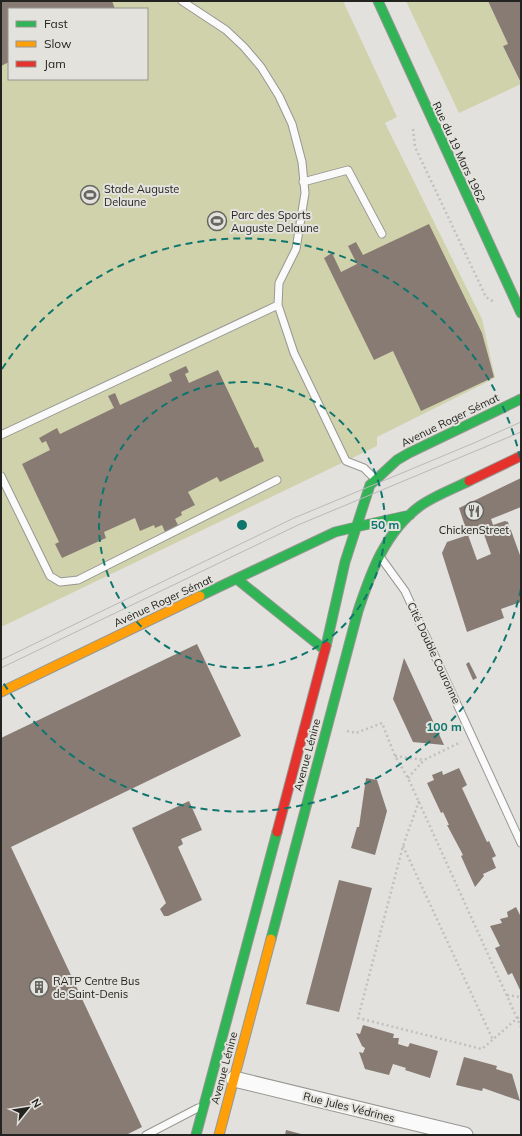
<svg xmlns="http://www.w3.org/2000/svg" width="522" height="1136" font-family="Mulish,sans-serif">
<rect width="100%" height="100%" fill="#e2e1dd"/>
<!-- green -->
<path fill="#d0d2ab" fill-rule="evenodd" d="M1 1H343L397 117 385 123 482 319 495 378 377 437V446L346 461 1 627ZM9 9H147V79H9Z
M406 1H488L508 44 503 46 521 84 459 113Z"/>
<!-- building -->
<path fill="#887b74" d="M1 1H112L115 9H9V62L1 66Z
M488 1H521V83L503 46 508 44Z
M429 224 482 333 494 377 421 411 393 351 374 360 324 258 332 253 341 272 357 264 348 246 356 242 363 255Z
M186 366 189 372 185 374 189 383 218 370 255 448 258 447 264 461 220 482 217 477 188 492 195 505 181 512 182 515 175 519 178 525 165 532 162 525 155 528 154 525 140 531 135 518 104 532 106 538 62 558 55 544 59 542 22 464 50 450 46 441 42 443 39 438 57 428 60 434 114 408 108 396 115 393 120 405 172 381 169 374Z
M521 478V507L491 519 493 525 505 521 508 522 521 558V602L501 609 504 618 467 632 442 553 447 542 468 535 477 560 491 554 481 526 467 532 459 508Z
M197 644 241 736 11 847 142 1127 126 1135H1V738Z
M404 658 444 745 413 742 393 699Z
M469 662 477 678 473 680 466 664Z
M459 768 467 785 462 788 487 842 489 841 496 856 492 858 496 868 483 874 484 876 475 887 461 856 463 855 447 825H449L443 812 441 813 427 783 434 780 432 775 442 771 443 775Z
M366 778 377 780 387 811 375 855 351 848 357 827H359Z
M189 801 202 830 181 839 183 844 178 847 202 900 168 916H164L160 909 166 903 132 828Z
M339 880 372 888 339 1012 306 1004Z
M516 907 521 917V992L512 973 508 975 495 948 500 946 490 926 502 923 500 919 508 917 507 912Z
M363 1025 394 1034 393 1038H399L398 1044 408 1047 410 1043 438 1051 430 1078 405 1070 406 1068 393 1064 389 1075 365 1069 359 1052 363 1053 365 1048 362 1046 356 1033 360 1034Z
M464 1057 497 1066 496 1069 512 1074 520 1101 483 1088 482 1091 456 1085Z
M286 1130 301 1134V1135H285Z"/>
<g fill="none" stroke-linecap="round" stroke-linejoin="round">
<defs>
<path id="lane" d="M182 1 226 30 244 47 261 67 279 96 292 124 302 162 305 193 296 249 279 283 278 305 294 353 346 461 364 468 374 478
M303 182 348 170 382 234
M1 435 278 305
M1 476 50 576 60 582 78 580 277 480
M381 558 405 591 521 843
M146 1135 198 1108"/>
<path id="street" d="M234 1079 465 1135"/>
<path id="fast" d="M378 1 521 313
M356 527 410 515
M238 580 325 650
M200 596 335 532 356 527
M326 646 345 562 370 485 397 460 409 453 521 399
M271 939 358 611C371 572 385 532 420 506 434 496 453 489 469 481
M196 1135 277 832"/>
<path id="slow" d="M1 692 200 596
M219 1135 271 939"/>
<path id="jam" d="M469 481 521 456
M277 832 326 646"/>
</defs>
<!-- lane casing -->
<use href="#lane" stroke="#979794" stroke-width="9"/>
<!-- street casing -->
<use href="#street" stroke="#979794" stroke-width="17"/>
<!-- fast casing -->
<use href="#fast" stroke="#979794" stroke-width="11"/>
<!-- slow casing -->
<use href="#slow" stroke="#979794" stroke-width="11"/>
<!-- jam casing -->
<use href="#jam" stroke="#979794" stroke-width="11"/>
<!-- path -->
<path stroke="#c0c0bf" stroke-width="2.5" stroke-dasharray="2 3" stroke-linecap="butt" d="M413 129 415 147 486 297 494 302
M347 731 356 733 382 723 395 756 408 778 521 1027
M395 756 423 760
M408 778 424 760 461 742
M419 801 403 846 358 1018 482 1049 521 1015
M403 846 493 1040
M507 995 521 997"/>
<!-- lane -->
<use href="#lane" stroke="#fbfafa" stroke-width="7"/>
<!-- street -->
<use href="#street" stroke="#fbfafa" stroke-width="15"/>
<!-- fast -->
<use href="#fast" stroke="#30b455" stroke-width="9"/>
<!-- slow -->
<use href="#slow" stroke="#ff9f0a" stroke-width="9"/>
<!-- jam -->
<use href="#jam" stroke="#e5322d" stroke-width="9"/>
<!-- tram -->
<path stroke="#b9b9b8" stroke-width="1" d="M1 660 294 518 474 443 521 422
M1 668 298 525 521 432"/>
</g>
<!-- distance rings -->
<g fill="none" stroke="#0f766e" stroke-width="2" stroke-dasharray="7 5">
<circle cx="242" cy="525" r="143"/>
<path d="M521 589A286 286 0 0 1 2 681M2 369A286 286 0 0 1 521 461"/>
</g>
<!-- icons -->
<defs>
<symbol id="stadium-ring" viewBox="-11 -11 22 22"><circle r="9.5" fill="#e3e2dc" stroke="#666663" stroke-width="1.5"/><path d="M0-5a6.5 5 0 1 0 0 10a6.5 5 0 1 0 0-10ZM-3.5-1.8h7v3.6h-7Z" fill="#666663"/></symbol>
<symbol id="restaurant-ring" viewBox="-11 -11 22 22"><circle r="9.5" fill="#e3e2dc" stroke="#666663" stroke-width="1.5"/><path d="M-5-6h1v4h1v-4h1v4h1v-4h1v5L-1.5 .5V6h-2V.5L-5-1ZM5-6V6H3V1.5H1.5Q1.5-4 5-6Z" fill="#666663"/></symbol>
<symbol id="building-ring" viewBox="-11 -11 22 22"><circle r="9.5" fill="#e3e2dc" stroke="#666663" stroke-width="1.5"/><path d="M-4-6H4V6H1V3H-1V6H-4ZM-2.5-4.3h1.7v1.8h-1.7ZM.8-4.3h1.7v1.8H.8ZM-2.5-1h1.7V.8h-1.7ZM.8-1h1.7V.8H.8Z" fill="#666663"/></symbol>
</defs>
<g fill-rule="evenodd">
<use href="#stadium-ring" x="79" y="184" width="22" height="22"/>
<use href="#stadium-ring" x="206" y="210" width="22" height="22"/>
<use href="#restaurant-ring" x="463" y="500" width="22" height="22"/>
<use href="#building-ring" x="28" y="976" width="22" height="22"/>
</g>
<g text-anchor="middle" stroke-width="4" stroke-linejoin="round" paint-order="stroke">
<!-- street labels -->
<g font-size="11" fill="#232321" stroke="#e3e2dc">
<text transform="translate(459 152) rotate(65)" y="4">Rue du 19 Mars 1962</text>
<text transform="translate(450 420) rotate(-26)" y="4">Avenue Roger Sémat</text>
<text transform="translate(163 601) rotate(-25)" y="4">Avenue Roger Sémat</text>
<text transform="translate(434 653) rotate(65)" y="4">Cité Double Couronne</text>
<text transform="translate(307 755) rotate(-75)" y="4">Avenue Lénine</text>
<text transform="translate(224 1068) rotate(-75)" y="4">Avenue Lénine</text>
<text transform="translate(349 1107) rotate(14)" y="4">Rue Jules Védrines</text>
</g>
<!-- poi labels -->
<g font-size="11" fill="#232321" stroke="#e3e2dc" text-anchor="start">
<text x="104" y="193">Stade Auguste<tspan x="104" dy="13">Delaune</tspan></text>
<text x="231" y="219">Parc des Sports<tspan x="231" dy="13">Auguste Delaune</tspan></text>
<text x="474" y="534" text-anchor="middle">ChickenStreet</text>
<text x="53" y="985">RATP Centre Bus<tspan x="53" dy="13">de Saint-Denis</tspan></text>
</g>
</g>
<circle cx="242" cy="525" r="6" fill="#0f766e" stroke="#e3e2dc" stroke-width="2"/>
<g font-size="12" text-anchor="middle" font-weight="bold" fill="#0f766e" stroke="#e3e2dc" stroke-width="4" stroke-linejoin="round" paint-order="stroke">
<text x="385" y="529">50 m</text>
<text x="444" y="731">100 m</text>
</g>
<!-- border -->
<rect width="522" height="1136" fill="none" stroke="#232321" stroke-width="4"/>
<!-- legend -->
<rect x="8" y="8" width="140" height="72" fill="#e3e2dc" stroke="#969691"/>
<rect x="16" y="21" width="20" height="6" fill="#30b455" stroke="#969691"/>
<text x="44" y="28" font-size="12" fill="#232321">Fast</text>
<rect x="16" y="41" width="20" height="6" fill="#ff9f0a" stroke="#969691"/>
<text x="44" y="48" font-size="12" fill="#232321">Slow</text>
<rect x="16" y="61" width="20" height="6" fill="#e5322d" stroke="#969691"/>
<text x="44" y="68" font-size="12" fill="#232321">Jam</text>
<!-- north arrow -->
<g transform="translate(28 1108) rotate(60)" stroke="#e3e2dc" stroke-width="3" paint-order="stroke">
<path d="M0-3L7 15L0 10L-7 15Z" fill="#232321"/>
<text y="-6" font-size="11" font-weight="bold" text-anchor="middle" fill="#232321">N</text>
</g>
</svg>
